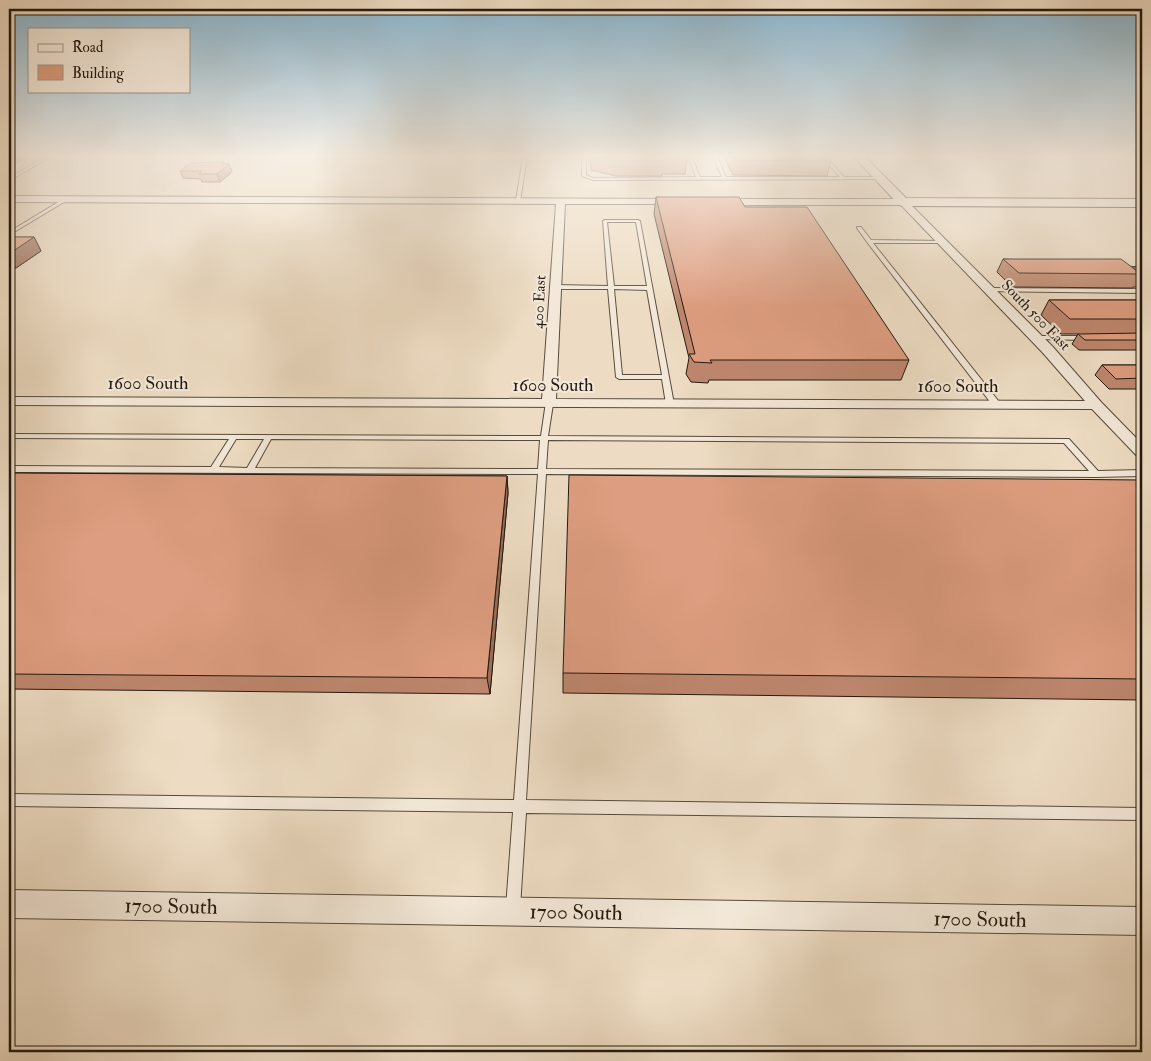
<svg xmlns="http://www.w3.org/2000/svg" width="1151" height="1061" font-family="'IM FELL Double Pica',serif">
<rect width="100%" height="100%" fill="#eddcc3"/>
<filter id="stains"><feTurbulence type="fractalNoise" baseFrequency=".004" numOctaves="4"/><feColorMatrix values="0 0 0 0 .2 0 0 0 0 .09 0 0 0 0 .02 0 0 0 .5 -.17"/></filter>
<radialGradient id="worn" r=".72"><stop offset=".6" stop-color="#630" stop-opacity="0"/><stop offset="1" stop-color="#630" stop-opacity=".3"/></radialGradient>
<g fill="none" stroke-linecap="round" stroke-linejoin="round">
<defs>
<path id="lane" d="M45 157H50L9 181V178Z
M523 157H527L520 201 518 202 516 201Z
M582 157H586V175L593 178 696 177 688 157H692L700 177H722L713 157H717L726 177H840L822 157H826L844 177H880L882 178 880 179 593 180 582 176Z
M65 198 69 199 9 235V232Z
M605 220H638L640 221 674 404 673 406H670L666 404 662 379H619L616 377 608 289H555L552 287 555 285 608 286 603 221ZM607 222H636L647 286H614ZM614 289 647 290 662 375H622Z
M857 227H861L871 240 944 241V242L942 243H873L1000 403V407H994L867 242 857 228Z
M988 288 1142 289V293L986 291V289Z
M1035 336H1088L1091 338 1088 340 1033 339 1032 338Z
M546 402H549L553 404 548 436 1066 439H1069L1098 471 1142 470V476L1096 477 546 474 526 800 1142 808V820L526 813 520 908 518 913 513 915 508 913 506 908 513 812 9 806V794L514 800 538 474 9 472V466L211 467 229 439 9 438V434L541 436ZM236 439H264L247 468 219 467ZM271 439 540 440 538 469 255 468ZM548 440 1064 443 1089 471 546 469Z"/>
<path id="street" d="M9 196 679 199 683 202 682 204H565L556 399 1085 401 1043 353 901 205H717L713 202 717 199H903L906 200 1053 347 1101 402 1142 444V458L1137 456 1092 409 9 405V397L542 399 556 204 9 202Z
M9 890 1142 907V935L9 918Z"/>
<path id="secondary" d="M854 157H865L906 198 1142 199V207L903 206 899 205Z"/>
</defs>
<!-- lane casing -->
<use href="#lane" stroke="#564a3c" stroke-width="2"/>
<!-- street casing -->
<use href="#street" stroke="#564a3c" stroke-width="2"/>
<!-- secondary casing -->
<use href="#secondary" stroke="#23190f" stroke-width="2"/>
<!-- lane -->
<use href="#lane" fill="#f3e8d8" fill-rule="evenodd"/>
<!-- street -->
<use href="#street" fill="#f3e8d8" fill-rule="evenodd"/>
<!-- secondary -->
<use href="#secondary" fill="#f3e8d8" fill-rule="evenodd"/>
</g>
<!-- wall -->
<path fill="#be876e" stroke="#23190f" d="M591 157H686L687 159 685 174H662V176H616L591 170Z
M724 157H828L831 161 827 176 733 175Z
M224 162V164H229L232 172 220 182H202L201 179 183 178 180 171Z
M656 197 745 207 909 360 901 380H709L708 383 691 382 686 374 689 358 654 214Z
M9 237H34L41 251 16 268H9Z
M1003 259 1142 267V287H1133V288L1012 287 997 272Z
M1049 300H1142V350H1079L1072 344 1078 334H1061L1041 315Z
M1102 365H1142V393L1137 389H1109L1095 375Z
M9 473 507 476 508 493 490 694 9 689Z
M1142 480V700L563 693V673Z"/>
<!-- shaded-wall -->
<path fill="#9b6e5a" stroke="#23190f" d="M9 157H23L24 159 9 167Z
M224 162 225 167 229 164 232 172 220 182 217 174 221 164Z
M34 237 41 251 16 268 9 256V254Z
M507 476 508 493 490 694 487 678Z"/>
<!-- building -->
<path fill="#dd9d80" stroke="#23190f" d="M600 157H686L687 159H663L664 161H617Z
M734 157H828L831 161 736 160Z
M224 162 221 164H229L217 174H199L202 171H180L191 163Z
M656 197H739L745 207H807L909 360H710L712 363 694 362 689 354H695Z
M9 237H34L9 254Z
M1003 259H1121L1141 274 1019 273Z
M1132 267H1142V277H1139L1141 274Z
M1049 300H1142V319H1070Z
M1142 333V340H1085L1078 334Z
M1102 365H1142V378L1116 379Z
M9 473 507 476 487 678 9 674Z
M569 475 1142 480V679L563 673Z"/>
<!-- sky -->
<linearGradient id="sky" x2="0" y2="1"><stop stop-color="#88b7d2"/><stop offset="0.51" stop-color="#f7efe4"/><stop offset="1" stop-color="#f7efe4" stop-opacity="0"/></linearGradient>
<rect width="1151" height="306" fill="url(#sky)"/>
<g text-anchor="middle" stroke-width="4" stroke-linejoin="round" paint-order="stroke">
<!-- far-street labels -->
<g font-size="15" fill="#23190f" stroke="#f3e8d8">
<text transform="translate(539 302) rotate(-87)" y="5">400 East</text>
<text transform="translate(1036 315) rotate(46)" y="5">South 500 East</text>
</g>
<!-- street labels -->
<g font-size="18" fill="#23190f" stroke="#f3e8d8">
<text x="148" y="389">1600 South</text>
<text x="553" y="391">1600 South</text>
<text x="958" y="392">1600 South</text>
</g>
<!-- near-street labels -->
<g font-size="21" fill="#23190f" stroke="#f3e8d8">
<text transform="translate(171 906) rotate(1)" y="7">1700 South</text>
<text transform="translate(576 912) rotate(1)" y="7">1700 South</text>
<text transform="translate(980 919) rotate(1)" y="7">1700 South</text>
</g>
</g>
<!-- margin -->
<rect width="1151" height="1061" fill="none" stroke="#eddcc3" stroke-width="30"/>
<rect x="10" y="10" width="1131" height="1041" fill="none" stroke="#23190f" stroke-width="2.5"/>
<rect x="15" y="15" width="1121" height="1031" fill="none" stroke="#23190f"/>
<!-- legend -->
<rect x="28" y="28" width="162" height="65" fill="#f3e8d8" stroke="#a09588"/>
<rect x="38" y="44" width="25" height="8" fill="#f3e8d8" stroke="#a09588"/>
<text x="72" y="52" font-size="15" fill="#23190f">Road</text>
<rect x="38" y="65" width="25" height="15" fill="#dd9d80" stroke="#a09588"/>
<text x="72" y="78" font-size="15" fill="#23190f">Building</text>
<rect width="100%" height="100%" filter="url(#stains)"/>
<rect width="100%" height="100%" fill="url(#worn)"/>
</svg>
